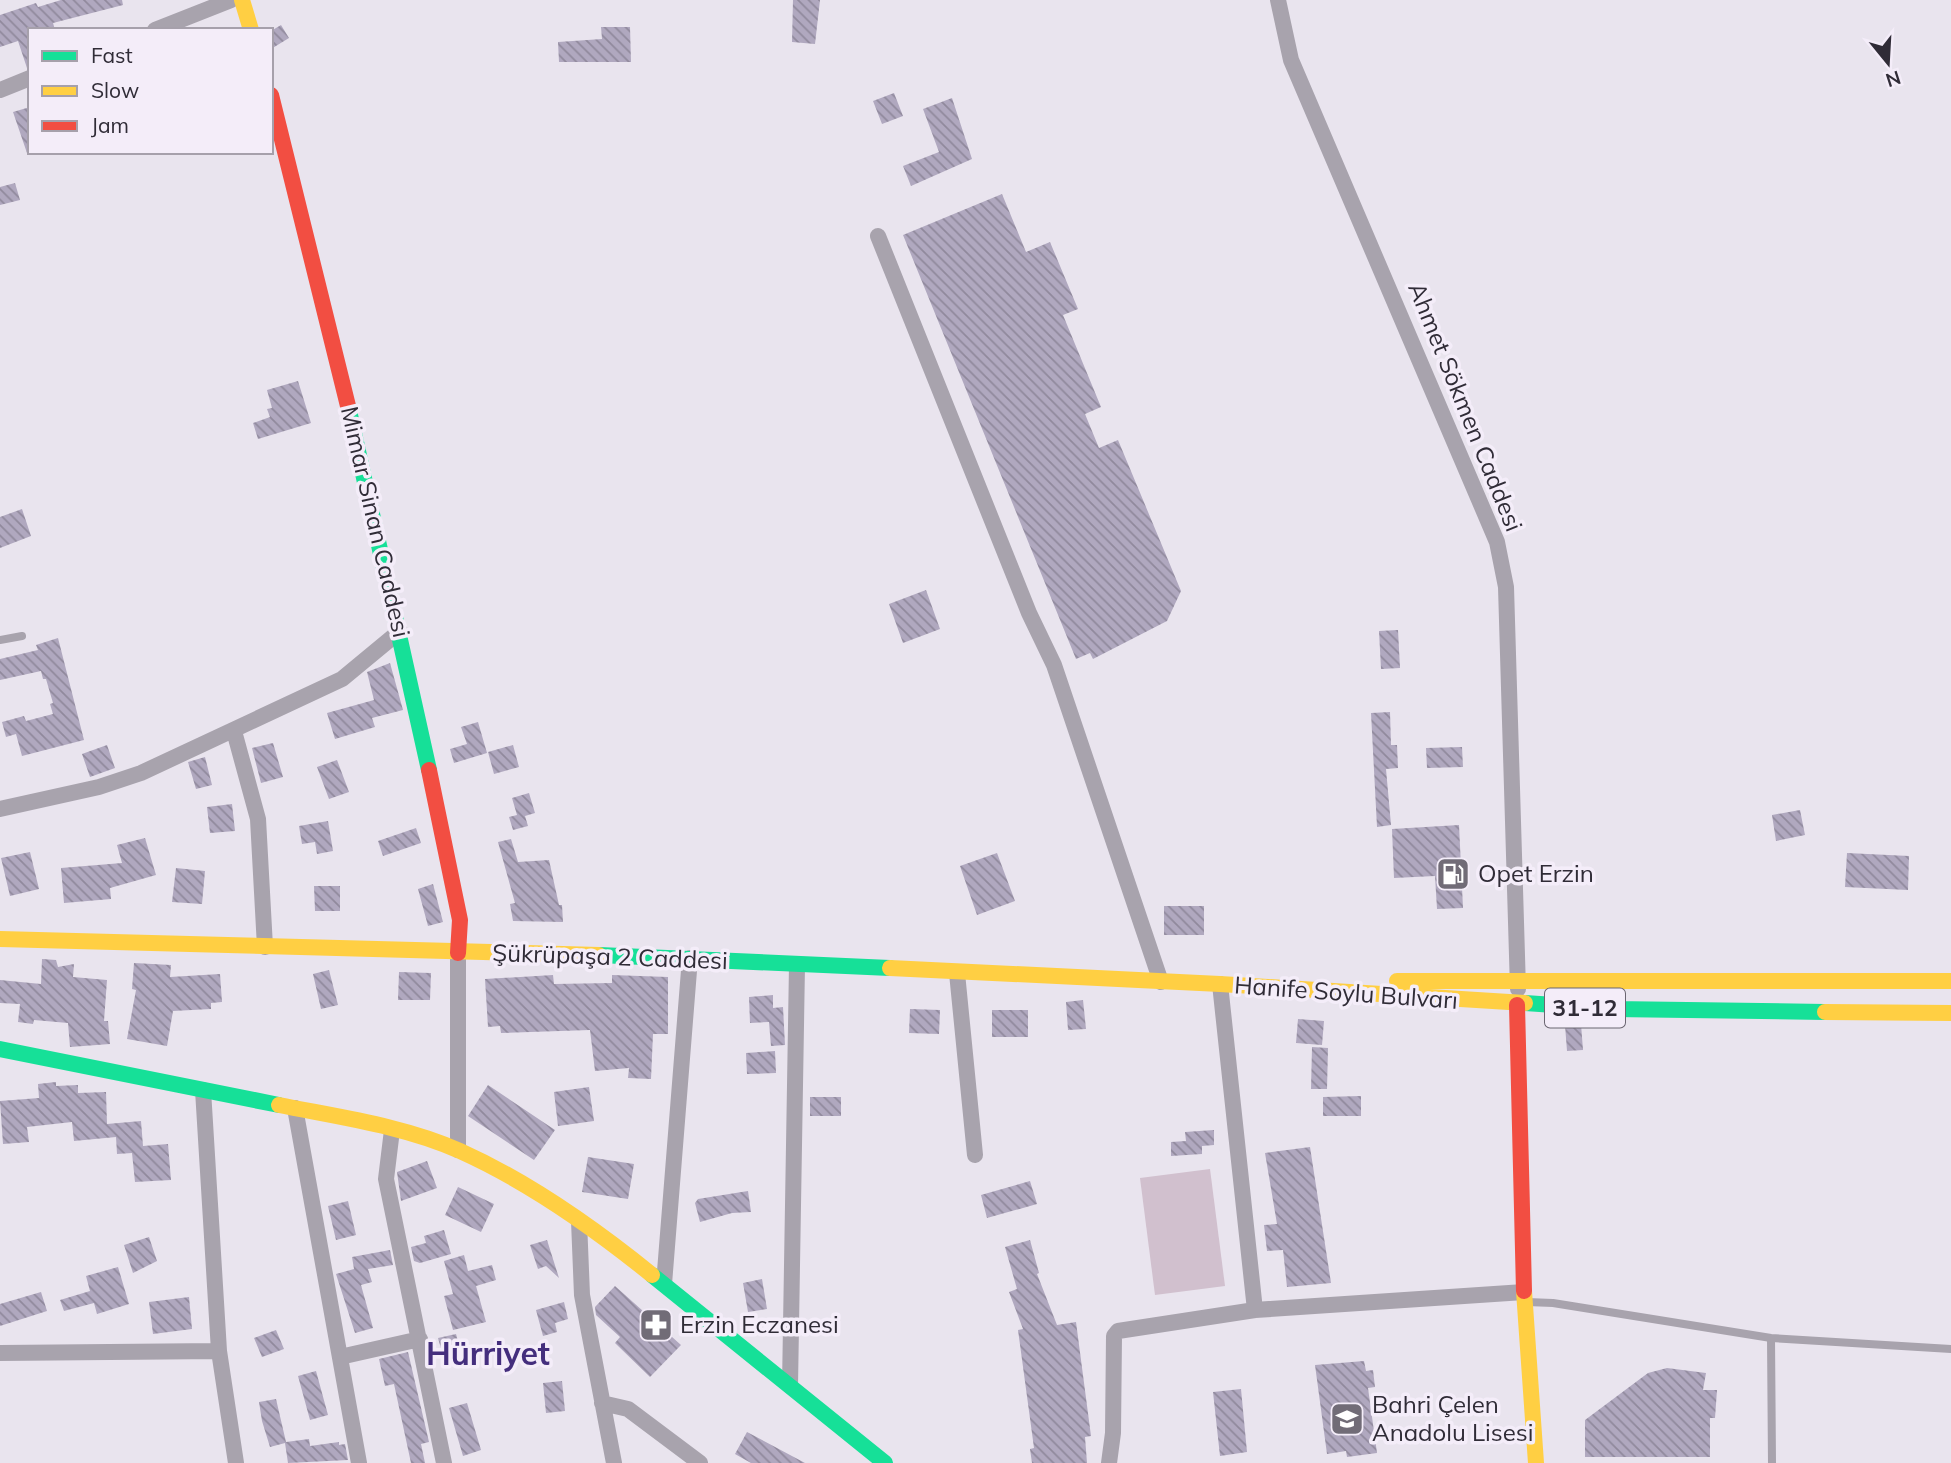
<svg xmlns="http://www.w3.org/2000/svg" width="1951" height="1463" font-family="Mulish,sans-serif">
<defs>
<pattern id="building-back-hatch" width="6" height="6" patternUnits="userSpaceOnUse" patternTransform="scale(1.75)"><rect width="6" height="6" fill="#b0a8bf"/><path d="M-1 5l2 2M0 0l6 6M5-1l2 2" fill="none" stroke="#90899c"/></pattern>
</defs>
<rect width="100%" height="100%" fill="#e9e4ee"/>
<!-- grass -->
<path fill="#d1c0ce" d="M1210 1169 1225 1286 1155 1295 1140 1178Z"/>
<!-- building -->
<path fill="url(#building-back-hatch)" d="M61 0H122L123 5 53 23 55 30H30V68H27L18 41 0 47V15L36 3 38 7Z
M793 0H820L815 44 792 42Z
M281 25 289 38 271 49V31Z
M601 27H630L631 62H559L558 42 602 39Z
M894 93 903 116 882 124 873 101Z
M952 98 972 159 911 186 903 166 939 152 923 109Z
M30 107V153H27L13 112Z
M15 183 20 200 0 205V187Z
M1002 194 1026 252 1050 242 1078 309 1063 315 1101 407 1085 414 1099 448 1118 440 1181 591 1167 621 1093 659 1090 653 1076 659 903 235Z
M298 381 311 423 258 439 253 423 270 417 267 409 272 408 267 390Z
M22 509 31 536 0 548V517Z
M926 590 940 629 903 643 889 604Z
M1398 630 1400 668 1381 669 1379 631Z
M58 638 84 740 22 756 16 734 6 737 2 722 24 716 26 721 53 714 50 704 53 703 46 679H43L41 671 0 680V659L38 650 36 645Z
M390 663 403 710 372 718 375 727 335 739 327 713 374 700 367 672Z
M1390 712 1391 745H1397L1398 768 1386 769 1391 825 1377 827 1371 713Z
M478 722 487 753 454 763 450 749 467 744 461 727Z
M273 743 283 777 261 783 252 748Z
M107 745 115 768 90 777 82 754Z
M513 745 519 767 494 774 488 752Z
M1462 747 1463 767 1427 768 1426 748Z
M205 757 212 785 196 789 188 762Z
M337 760 349 792 329 799 317 767Z
M529 793 535 813 525 816 528 826 513 830 509 817 517 815 512 798Z
M232 804 235 831 210 833 207 807Z
M1800 810 1805 835 1776 841 1772 815Z
M328 821 333 851 317 854 315 842 302 844 299 826Z
M1459 825 1463 908 1437 909 1435 876 1394 878 1392 829Z
M416 828 421 843 383 856 378 841Z
M145 838 156 875 110 888 111 899 64 903 61 868 122 863 117 845Z
M511 839 518 862 549 860 559 905H562L563 922 513 921 510 904 515 903 498 842Z
M30 852 39 889 10 896 1 858Z
M997 853 1015 901 977 915 960 866Z
M1847 853 1909 856 1908 890 1845 887Z
M176 868 205 871 202 904 172 902Z
M433 884 443 922 428 926 418 889Z
M314 886H340V911H315Z
M1164 906H1204V935H1164Z
M42 959 56 960 58 967 74 964 73 977 107 980 104 1021H108L110 1044 70 1047 68 1023 34 1020 33 1024 18 1022 20 1004 0 1003V980L41 984Z
M134 963 171 965 170 977 220 974 222 1002 211 1003V1009L173 1011 167 1046 127 1039 136 990 132 989Z
M329 970 338 1005 321 1009 313 974Z
M399 972 431 973 430 1000H398Z
M553 975 554 984 612 983V975L668 977V1034H653L651 1079 628 1078 629 1068 595 1071 590 1030 501 1033 500 1026 488 1027 485 979Z
M773 995V1008L783 1007 785 1045 771 1046 769 1022 750 1023 749 997Z
M1083 1000 1086 1029 1068 1030 1066 1002Z
M910 1009 940 1010 939 1034 909 1033Z
M992 1010H1028V1037H992Z
M1298 1019 1324 1021 1322 1045 1296 1043Z
M1581 1024 1583 1050 1567 1051 1565 1025Z
M1312 1047 1328 1048 1327 1089H1311Z
M775 1051 776 1073 747 1074 746 1053Z
M56 1082V1086L78 1085V1093L106 1092 107 1124 141 1121 143 1146 168 1144 171 1180 135 1182 132 1153 117 1154 116 1137 74 1141 72 1122 27 1127 29 1142 3 1144 0 1101 39 1098 38 1084Z
M488 1085 555 1130 534 1160 468 1116Z
M589 1087 594 1121 558 1126 554 1092Z
M1361 1096V1116H1323V1097Z
M810 1097H841V1116H810Z
M1214 1130V1145L1202 1146V1154L1171 1156V1142L1186 1141 1185 1132Z
M1310 1147 1331 1283 1287 1287 1283 1250 1267 1251 1264 1225 1277 1224 1265 1153Z
M588 1157 634 1164 628 1199 582 1192Z
M427 1161 437 1188 401 1201 397 1172Z
M1030 1181 1037 1204 987 1218 981 1195Z
M458 1187 494 1204 481 1232 445 1215Z
M748 1191 751 1212 732 1213 700 1222 695 1203 698 1199Z
M348 1201 356 1235 336 1240 328 1206Z
M444 1230 451 1254 420 1263 414 1261 411 1247 426 1243 424 1236Z
M149 1237 157 1261 133 1273 124 1245Z
M547 1240 559 1278 546 1266 538 1269 530 1245Z
M1030 1240 1039 1273 1037 1274 1057 1325 1076 1322 1091 1436 1085 1437 1087 1463H1032L1030 1449 1034 1448 1018 1330 1023 1329 1009 1292 1017 1289 1005 1247Z
M390 1250 393 1265 368 1269 372 1282 361 1285 373 1328 355 1333 336 1274 354 1269 352 1257Z
M464 1255 468 1271 492 1265 496 1280 476 1286 486 1322 453 1330 444 1296 453 1294 444 1261Z
M118 1267 129 1304 97 1314 94 1303 64 1311 60 1300 90 1291 86 1276Z
M762 1279 767 1309 748 1312 743 1283Z
M615 1286 681 1345 650 1377 615 1343 620 1337 596 1315 595 1307Z
M41 1292 47 1311 0 1326V1304Z
M189 1297 192 1329 153 1334 149 1302Z
M564 1302 568 1319 555 1323 557 1332 543 1336 536 1310Z
M276 1330 284 1349 262 1357 254 1338Z
M456 1334 463 1359 445 1363 438 1338Z
M408 1352 429 1442 421 1444 425 1463H411L394 1384 385 1386 379 1359Z
M1364 1361 1366 1371 1373 1370 1375 1387 1368 1388 1377 1453 1347 1457 1346 1451 1327 1454 1315 1365Z
M1667 1368 1706 1373 1703 1390H1717L1715 1418H1710V1457H1585V1420L1648 1373Z
M316 1371 328 1415 310 1420 298 1376Z
M562 1381 565 1411 546 1413 543 1383Z
M1241 1389 1247 1452 1220 1456 1213 1392Z
M276 1399 286 1442 309 1439 310 1446 339 1442V1445L345 1444 348 1460 288 1463 285 1443 270 1447 262 1421 259 1402Z
M467 1403 481 1450 463 1456 449 1408Z
M747 1432 805 1463H751L735 1454Z"/>
<g fill="none" stroke-linecap="round" stroke-linejoin="round">
<!-- lane -->
<path stroke="#a8a3ad" stroke-width="8" d="M0 640 22 636
M1527 1302 1553 1303 1771 1338 1951 1349
M1771 1338 1772 1463"/>
<!-- street -->
<path stroke="#a8a3ad" stroke-width="16" d="M1278 0 1291 60 1497 542 1506 587 1518 989
M155 30 231 0
M0 90 30 78
M878 236 1029 613 1054 665 1161 982
M234 731 258 819 265 947
M0 809 99 787 141 773 342 679 400 631
M458 953V1150
M957 973 975 1155
M1220 984 1255 1310
M203 1090 219 1351 236 1463
M295 1108 359 1463
M392 1130 386 1179 444 1463
M579 1221 582 1295 614 1463
M664 1284 690 958
M0 1353 219 1351
M340 1357 420 1339
M790 1386 797 965
M602 1403 628 1409 700 1463
M1109 1463 1113 1433 1114 1336 1118 1331 1255 1310 1524 1292"/>
<!-- fast -->
<path stroke="#16e098" stroke-width="16" d="M348 406 429 770
M599 955 890 968
M1525 1003 1613 1009 1825 1012
M0 1049 279 1105
M652 1275 885 1463"/>
<!-- slow -->
<path stroke="#ffcf43" stroke-width="16" d="M242 0 251 30
M0 939 599 955
M890 968 1220 984
M1397 981H1951
M1220 984 1525 1003
M1825 1012 1951 1013
M279 1105C338 1117 405 1126 460 1151 529 1182 594 1228 652 1275
M1524 1291 1536 1463"/>
<!-- jam -->
<path stroke="#f24e42" stroke-width="16" d="M271 95 348 406
M429 770 460 920 458 953
M1517 1005 1524 1291"/>
</g>
<!-- icons -->
<defs>
<symbol id="fuel-square" viewBox="-11 -11 22 22"><rect x="-9" y="-9" width="18" height="18" rx="4" fill="#716c77" stroke="#f4edf9"/><path d="M-5.5-6h7V0h2V4h1.3V-2.5L3-4.5l.8-.8L6-3V5H2.5V1h-1V6h-7ZM-4.2-4.7v3.2H.2V-4.7Z" fill="#fff"/></symbol>
<symbol id="pharmacy-square" viewBox="-11 -11 22 22"><rect x="-9" y="-9" width="18" height="18" rx="4" fill="#716c77" stroke="#f4edf9"/><path d="M-2-6h4v4h4v4h-4v4h-4v-4h-4v-4h4Z" fill="#fff"/></symbol>
<symbol id="school-square" viewBox="-11 -11 22 22"><rect x="-9" y="-9" width="18" height="18" rx="4" fill="#716c77" stroke="#f4edf9"/><path d="M0-5L7-2L0 1L-7-2ZM-4 1L0 2.5L4 1V4Q0 6-4 4Z" fill="#fff"/></symbol>
</defs>
<g fill-rule="evenodd">
<use href="#fuel-square" x="1434" y="855" width="38" height="38"/>
<use href="#pharmacy-square" x="637" y="1306" width="38" height="38"/>
<use href="#school-square" x="1328" y="1400" width="38" height="38"/>
</g>
<g text-anchor="middle" stroke-width="7" stroke-linejoin="round" paint-order="stroke">
<!-- shield labels -->
<rect fill="#f4edf9" stroke="#6b6671" stroke-width="2" x="1545" y="988.5" width="80" height="39" rx="5"/>
<g font-size="23" font-weight="bold" fill="#302c37">
<text x="1585" y="1016">31-12</text>
</g>
<!-- street labels -->
<g font-size="24" fill="#302c37" stroke="#f4edf9">
<text transform="translate(1465 407) rotate(68)" y="8">Ahmet Sökmen Caddesi</text>
<text transform="translate(375 522) rotate(77)" y="8">Mimar Sinan Caddesi</text>
<text transform="translate(610 957) rotate(2)" y="8">Şükrüpaşa 2 Caddesi</text>
<text transform="translate(1346 993) rotate(4)" y="8">Hanife Soylu Bulvarı</text>
</g>
<!-- poi labels -->
<g font-size="24" fill="#302c37" stroke="#f4edf9" text-anchor="start">
<text x="1478" y="882">Opet Erzin</text>
<text x="680" y="1333">Erzin Eczanesi</text>
<text x="1372" y="1413">Bahri Çelen<tspan x="1372" dy="28">Anadolu Lisesi</tspan></text>
</g>
<!-- district labels -->
<g font-size="32" font-weight="bold" fill="#442e7d" stroke="#f4edf9">
<text x="488" y="1365">Hürriyet</text>
</g>
</g>
<!-- legend -->
<rect x="28" y="28" width="245" height="126" fill="#f4edf9" stroke="#a6a0ab" stroke-width="2"/>
<rect x="42" y="51" width="35" height="10" fill="#16e098" stroke="#a6a0ab" stroke-width="2"/>
<text x="91" y="63" font-size="21" fill="#302c37">Fast</text>
<rect x="42" y="86" width="35" height="10" fill="#ffcf43" stroke="#a6a0ab" stroke-width="2"/>
<text x="91" y="98" font-size="21" fill="#302c37">Slow</text>
<rect x="42" y="121" width="35" height="10" fill="#f24e42" stroke="#a6a0ab" stroke-width="2"/>
<text x="91" y="133" font-size="21" fill="#302c37">Jam</text>
<!-- north arrow -->
<g transform="translate(1888 63) rotate(162)" stroke="#f4edf9" stroke-width="5" paint-order="stroke">
<path d="M0-5L12 26L0 18L-12 26Z" fill="#302c37"/>
<text y="-10" font-size="19" font-weight="bold" text-anchor="middle" fill="#302c37">N</text>
</g>
</svg>
